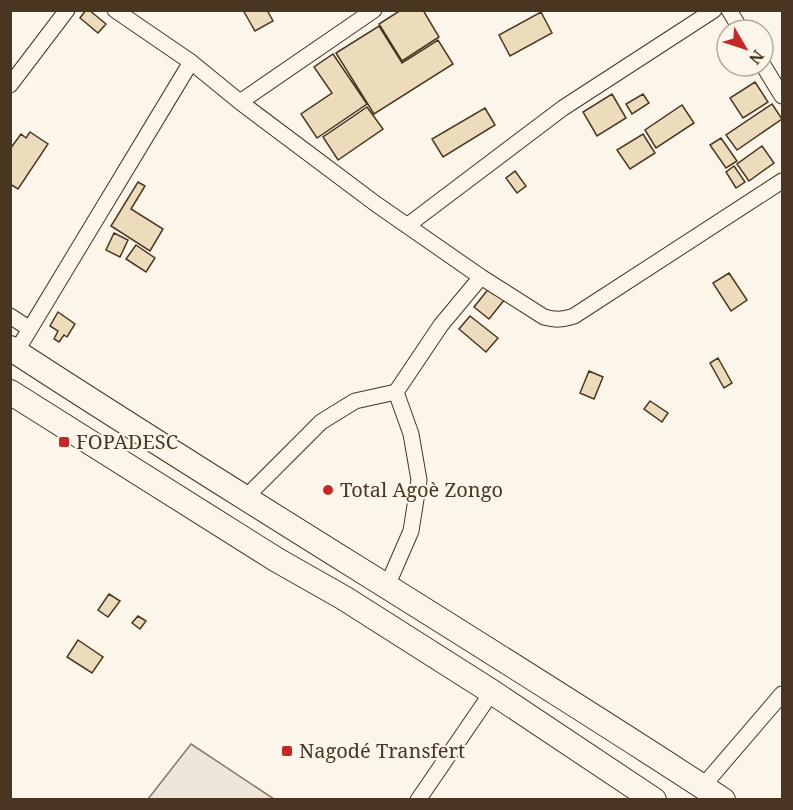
<svg xmlns="http://www.w3.org/2000/svg" width="793" height="810" font-family="'Noto Serif',serif">
<rect width="100%" height="100%" fill="#fbf6e9"/>
<!-- green -->
<path fill="#ede6d9" stroke="#887966" stroke-width="1.5" d="M191 744 274 799H148Z"/>
<!-- building -->
<path fill="#ecdcbc" stroke="#4a3520" stroke-width="1.5" d="M86 10H89L106 24 98 33 80 18Z
M243 10H267L273 21 255 31Z
M401 10H423L439 37 402 61 379 24Z
M541 12 552 33 510 56 499 35Z
M379 26 402 63 438 40 453 64 374 114 336 53Z
M333 54 367 104 317 138 301 114 332 93 314 67Z
M755 82 768 102 743 118 730 98Z
M612 94 626 118 597 136 583 112Z
M643 94 649 103 632 114 626 104Z
M772 104 782 119 737 150 726 135Z
M682 105 694 123 656 148 645 130Z
M367 107 383 129 338 160 323 137Z
M485 108 495 125 443 157 432 139Z
M30 132 48 144 18 189 10 184V149L21 134 26 138Z
M643 134 655 153 630 169 617 150Z
M721 138 737 161 726 168 710 145Z
M762 146 774 163 749 181 737 164Z
M734 166 745 182 736 188 726 172Z
M515 171 526 186 517 193 506 178Z
M138 182 145 186 131 209 163 229 150 251 111 226Z
M114 233 128 240 120 257 106 250Z
M136 245 155 258 146 272 126 259Z
M729 273 747 300 731 311 713 283Z
M490 287 505 299 489 319 474 307Z
M58 312 75 324 67 337 64 335 59 342 54 339 58 331 50 326Z
M470 316 498 338 486 352 459 329Z
M718 358 732 383 724 388 710 363Z
M589 371 603 377 594 399 580 393Z
M650 401 668 413 662 422 644 409Z
M109 594 120 601 108 617 98 610Z
M138 616 146 621 140 629 132 623Z
M78 640 103 657 92 673 67 657Z"/>
<g fill="none" stroke-linecap="round" stroke-linejoin="round">
<defs>
<path id="minor" d="M115 10 191 62 240 102 376 204 481 277 544 317C555 320 562 320 574 316L782 181
M729 10 741 30
M763 65 782 96
M10 85 67 10
M240 102 374 10
M408 225 563 108 714 10
M10 316 30 329
M16 352 191 62
M246 497 321 422 355 401 396 392 441 325 481 277
M387 586 411 531 419 480 411 434 396 392
M703 786 782 694
M418 800 492 692"/>
<path id="trunk" d="M10 348C246 502 488 646 723 800
M10 392 277 560 344 598 492 692 654 800"/>
</defs>
<!-- minor casing -->
<use href="#minor" stroke="#4a3520" stroke-width="17"/>
<!-- trunk casing -->
<use href="#trunk" stroke="#4a3520" stroke-width="26"/>
<!-- minor -->
<use href="#minor" stroke="#fbf6e9" stroke-width="15"/>
<!-- trunk -->
<use href="#trunk" stroke="#fbf6e9" stroke-width="24"/>
</g>
<!-- markers -->
<g fill="#c62828" stroke="#fbf6e9" stroke-width="2">
<rect x="58" y="436" width="12" height="12" rx="3"/>
<circle cx="328" cy="490" r="6"/>
<rect x="281" y="745" width="12" height="12" rx="3"/>
</g>
<g text-anchor="middle" stroke-width="4.5" stroke-linejoin="round" paint-order="stroke">
<!-- poi labels -->
<g font-size="20" fill="#4a3520" stroke="#fbf6e9" text-anchor="start">
<text x="76" y="449">FOPADESC</text>
<text x="340" y="497">Total Agoè Zongo</text>
<text x="299" y="758">Nagodé Transfert</text>
</g>
</g>
<!-- border -->
<rect width="793" height="810" fill="none" stroke="#4a3520" stroke-width="24"/>
<!-- north arrow -->
<g transform="translate(745 48) rotate(129)"><circle r="28" fill="#fbf6e9" stroke="#b4a999" stroke-width="1.5"/>
<path d="M0-4.5L10 22L0 15L-10 22Z" fill="#c62828"/>
<text y="-9" font-size="16" font-weight="bold" text-anchor="middle" fill="#4a3520">N</text>
</g>
</svg>
